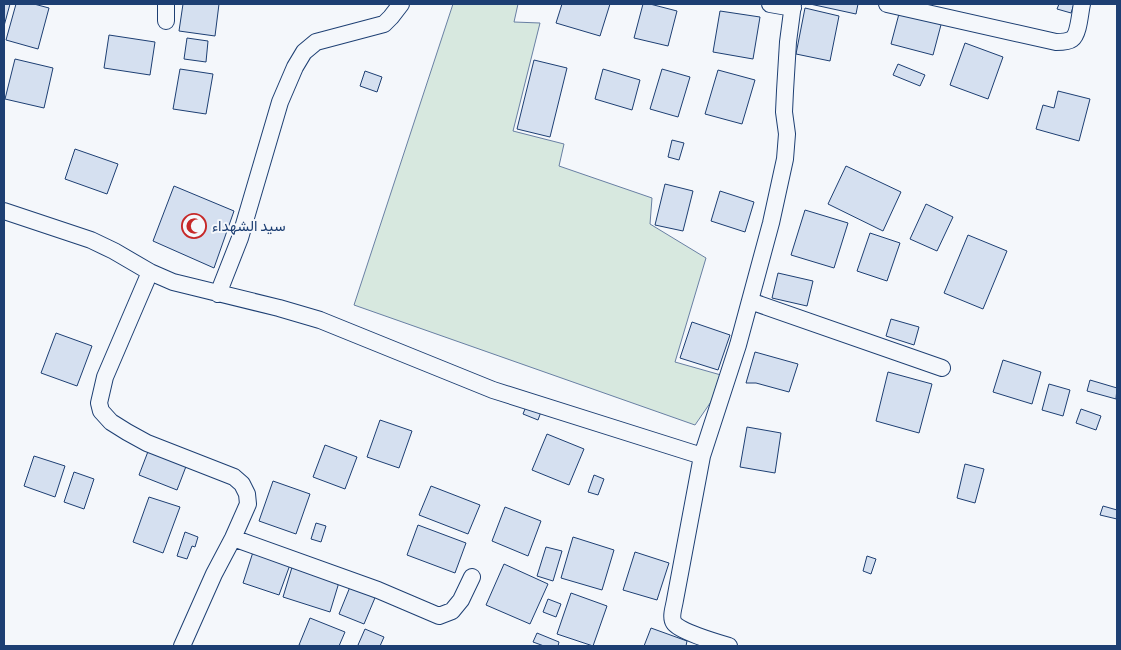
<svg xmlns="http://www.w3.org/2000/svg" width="1121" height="650" font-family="Commissioner,Vazirmatn,sans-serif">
<rect width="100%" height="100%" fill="#f4f7fb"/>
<!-- green -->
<path fill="#d7e8df" stroke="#687fa3" d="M453 4H518L514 22 540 23 513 131 564 144 559 166 652 198 650 224 706 258 675 362 728 377 695 425 354 305Z"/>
<!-- building -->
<path fill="#d5e0f0" stroke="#1d3f73" d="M4 4H10L4 26Z
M16 4H34L49 8 38 49 6 40Z
M183 4H219L215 36 179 31Z
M562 4H610L600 36 556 23Z
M643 4H650L677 11 668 46 634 38Z
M810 4H858L856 14Z
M1059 4H1074L1071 13 1057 9Z
M805 8 839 16 830 61 796 54Z
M900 10 942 21 933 55 891 44Z
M720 11 760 17 753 59 713 52Z
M109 35 155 42 150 75 104 68Z
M187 38 208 41 206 62 184 59Z
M965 43 1003 57 988 99 950 85Z
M15 59 53 68 44 108 5 99Z
M534 60 567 68 550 137 517 129Z
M898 64 925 75 920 86 893 75Z
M180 69 213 74 206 114 173 109Z
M603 69 640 80 632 110 595 99Z
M662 69 690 77 678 117 650 109Z
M718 70 755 80 742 124 705 114Z
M365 71 382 77 377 92 360 86Z
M1058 91 1090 99 1079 141 1036 129 1043 105 1054 108Z
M672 140 684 143 679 160 668 157Z
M75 149 118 164 107 194 65 179Z
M846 166 901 192 883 231 828 204Z
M665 184 693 191 683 231 655 225Z
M174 186 234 211 214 268 153 241Z
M720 191 754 202 745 232 711 221Z
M926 204 953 217 937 251 910 239Z
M805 210 848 223 834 268 791 255Z
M870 233 900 243 887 281 857 271Z
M968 235 1007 251 983 309 944 293Z
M778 273 813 281 807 306 772 298Z
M891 319 919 327 914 345 886 336Z
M692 322 730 335 718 370 680 358Z
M56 333 92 346 77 386 41 373Z
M755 352 798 364 789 392 756 383H746Z
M1003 360 1041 372 1032 404 993 392Z
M888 372 932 384 919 433 876 421Z
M1090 380 1117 388 1116 399 1087 391Z
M1049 384 1070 390 1063 416 1042 410Z
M527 404 542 409 538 420 523 414Z
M1081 409 1101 416 1096 430 1076 423Z
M380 420 412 431 399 468 367 457Z
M747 427 781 433 775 473 740 467Z
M547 434 584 449 569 485 532 470Z
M152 441 190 456 177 490 139 475Z
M325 445 357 457 345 489 313 477Z
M34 456 65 466 55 497 24 486Z
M965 464 984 469 975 503 957 498Z
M74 472 94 479 84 509 64 502Z
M594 475 604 479 598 495 588 492Z
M273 481 310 494 296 534 259 521Z
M431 486 480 505 468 534 419 515Z
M149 497 180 507 163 553 133 542Z
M1103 506 1117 510V519L1100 515Z
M505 507 541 521 528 556 492 541Z
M316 523 326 526 321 542 311 539Z
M418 525 466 543 455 573 407 555Z
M185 532 198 537 195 547 192 546 187 559 177 556Z
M573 537 614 550 602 590 561 578Z
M546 547 562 551 553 581 537 576Z
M254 549 291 562 279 595 243 583Z
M635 552 669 563 657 600 623 590Z
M867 556 876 559 871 574 863 571Z
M293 564 340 579 330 612 283 597Z
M504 564 548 584 530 624 486 605Z
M352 582 377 593 364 624 339 614Z
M571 593 607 606 593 646 557 634Z
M548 599 561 604 556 617 543 612Z
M310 618 345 632 339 646H303L299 645Z
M651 628 687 641 686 646H644Z
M365 629 384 637 380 646H361L358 645Z
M537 633 559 642 558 646H544L533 642Z"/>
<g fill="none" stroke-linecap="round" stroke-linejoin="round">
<defs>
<path id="minor" d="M770 4 793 8
M887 4 1056 42C1061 42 1068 42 1072 39 1079 34 1080 12 1082 4
M166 21V4
M4 211 91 240 114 251 150 272
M218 294 240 238 280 102 295 67 304 52 316 42 384 24 391 17 401 4
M750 301 942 368
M702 456 675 600C674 607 670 617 674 623 678 631 719 643 729 646
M233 538 378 590 439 616 452 611 461 600 472 577
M182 646 214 574 233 538 248 504 247 494 242 484 234 477 147 443 127 432 111 422 101 411 99 403 105 377 150 272 173 282 279 308 320 320 493 390 702 456 738 345 771 223 785 159 787 134 784 112 785 91 788 42 793 4"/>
</defs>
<!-- minor casing -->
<use href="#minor" stroke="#1d3f73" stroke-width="18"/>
<!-- minor -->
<use href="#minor" stroke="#f4f7fb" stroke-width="16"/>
</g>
<!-- icons -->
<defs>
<symbol id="mosque-ring" viewBox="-11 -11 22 22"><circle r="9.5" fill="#f4f7fb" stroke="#c62828" stroke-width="1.5"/><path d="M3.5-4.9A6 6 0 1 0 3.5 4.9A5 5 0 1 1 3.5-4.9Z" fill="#c62828"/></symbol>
</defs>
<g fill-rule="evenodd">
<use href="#mosque-ring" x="180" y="212" width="28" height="28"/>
</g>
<g text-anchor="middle" stroke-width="4" stroke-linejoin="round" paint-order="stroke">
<!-- poi labels -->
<g font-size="15" fill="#1d3f73" stroke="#f4f7fb" text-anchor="start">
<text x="212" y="231">سيد الشهداء</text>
</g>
</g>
<!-- border -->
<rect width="1121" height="650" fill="none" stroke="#1d3f73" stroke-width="10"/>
</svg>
